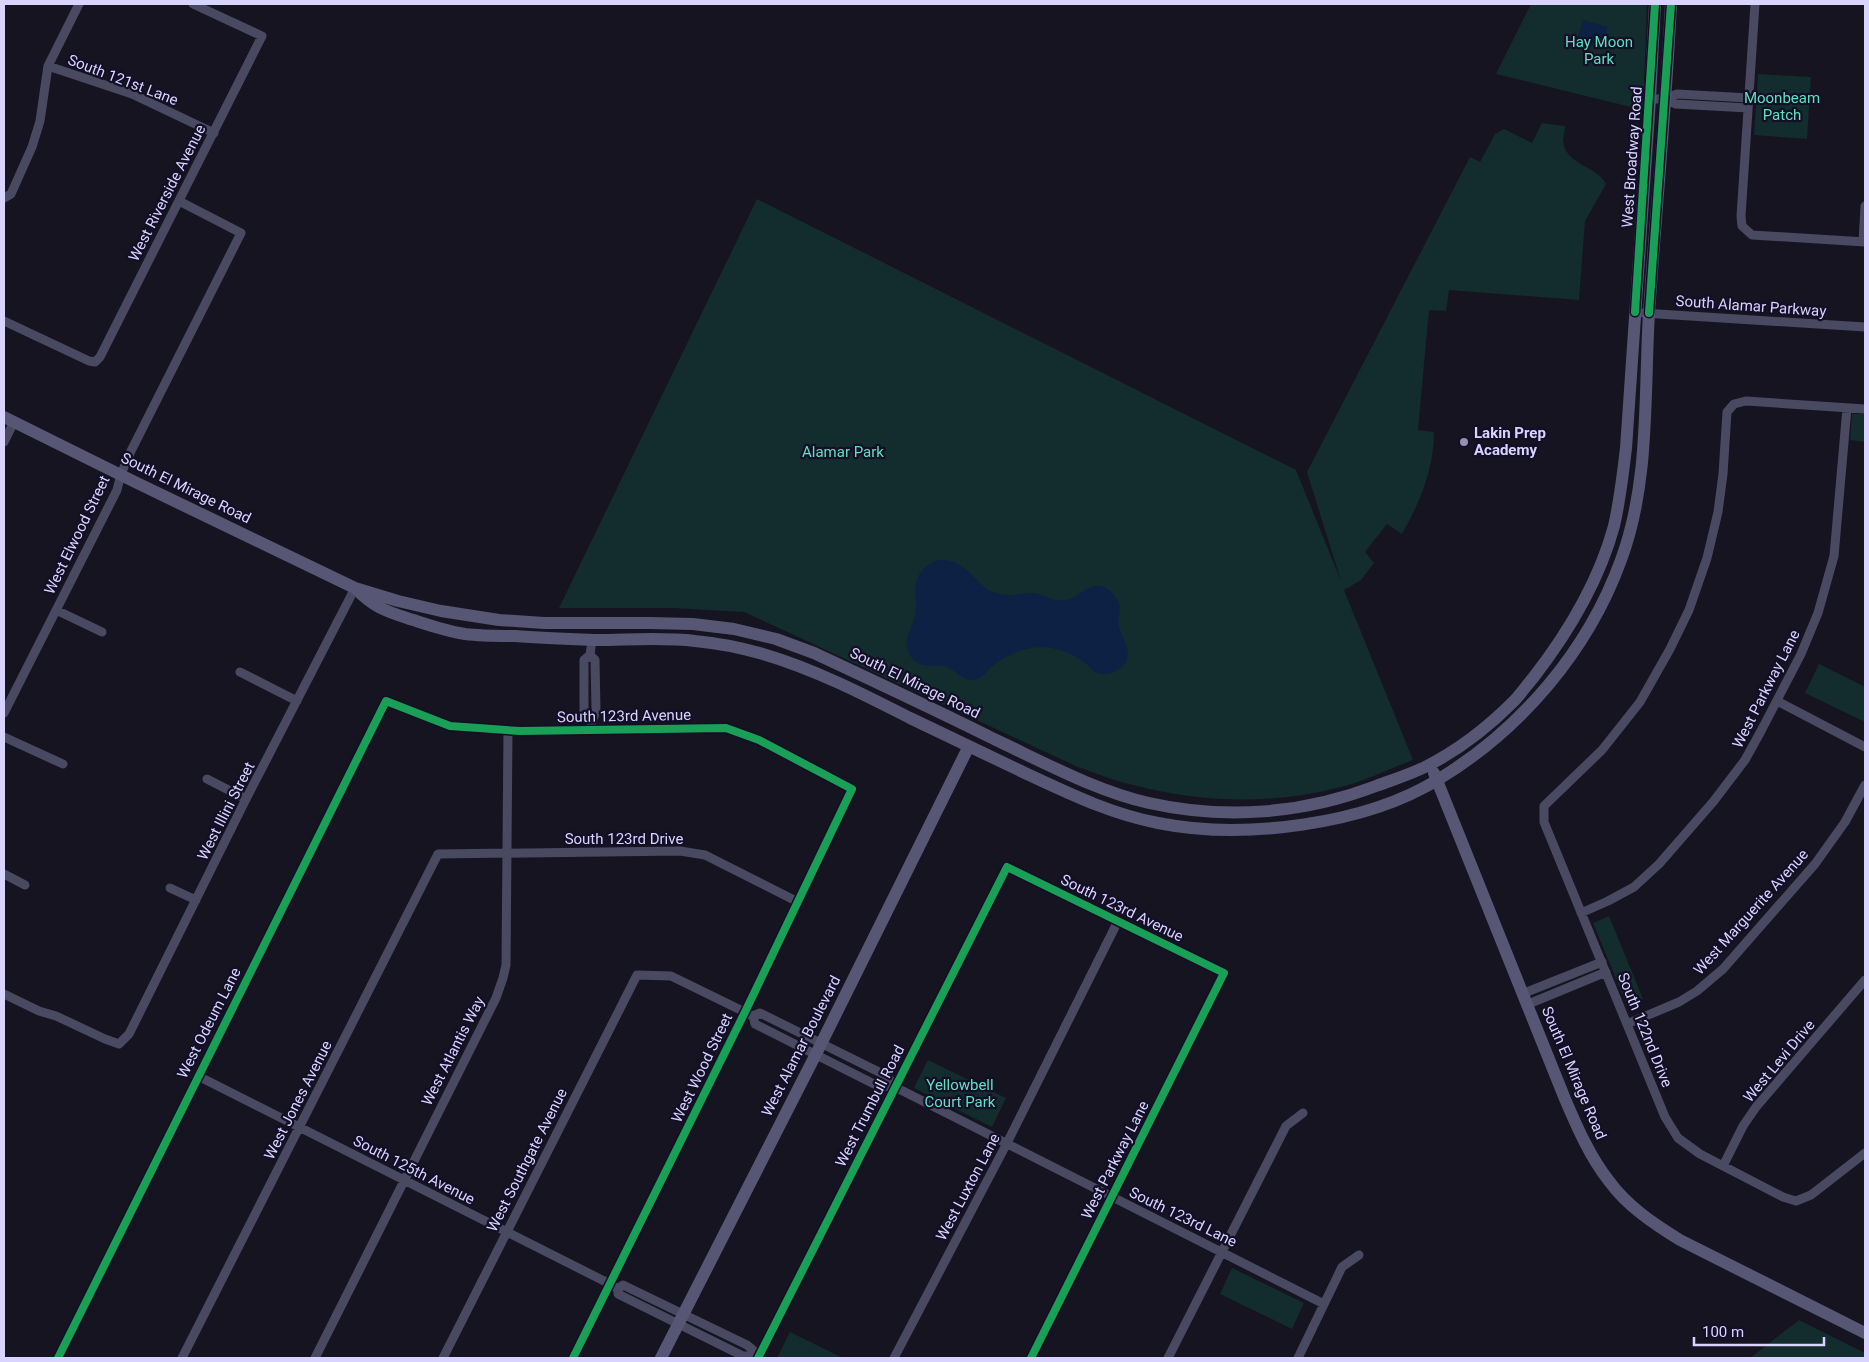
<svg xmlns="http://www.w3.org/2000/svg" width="1869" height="1362" font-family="Roboto,sans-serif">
<rect width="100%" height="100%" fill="#161421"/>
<!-- green -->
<path fill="#132c2d" d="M1531 4H1647L1643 110 1496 74Z
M1758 74 1811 77 1807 139 1754 135Z
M1542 123 1565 126C1565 131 1563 137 1563 141 1566 166 1598 166 1606 184L1585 221 1579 300 1449 290 1446 311 1429 310 1418 430 1434 432C1434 469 1420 502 1402 534L1387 524 1365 552 1374 563 1361 580 1344 590 1413 760C1389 769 1365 781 1341 787 1272 805 1201 803 1133 785 1114 781 1096 773 1078 767L744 612 672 608H559L757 199 1296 470 1341 581 1307 472 1470 157 1480 162 1495 134 1504 129 1532 143Z
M1852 414H1865V442L1850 440Z
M1819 664 1865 687V722L1805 693Z
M1609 916 1643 999 1627 1005 1593 923Z
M928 1060 1006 1098 992 1127 914 1088Z
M1232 1268 1304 1303 1292 1329 1220 1294Z
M1799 1320 1865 1353V1358H1750Z
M790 1332 843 1358H777Z"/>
<!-- water -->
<path fill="#0d2144" d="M1583 20 1607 27 1602 48 1577 41Z
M939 560C969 558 973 587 999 594 1012 597 1021 593 1033 593 1045 594 1053 603 1066 600 1080 597 1094 576 1110 591 1113 594 1117 599 1119 603 1121 610 1117 618 1119 626 1121 638 1132 648 1126 661 1121 671 1107 677 1097 673 1092 671 1089 665 1085 663 1073 653 1058 648 1043 647 1024 647 1006 655 991 667 987 671 984 677 977 679 964 684 958 671 947 667 938 664 927 668 918 663 912 660 909 654 907 648 903 635 919 621 916 601 913 582 919 566 939 560Z"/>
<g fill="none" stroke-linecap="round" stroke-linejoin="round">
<!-- street -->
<path stroke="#4a4962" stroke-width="9" d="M1755 4 1741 216 1742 226 1752 235 1865 242
M48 66 132 94 214 133
M1650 99H1664L1677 94 1749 98
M1664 99 1676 104 1748 108
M4 198 11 194 32 147 40 121 48 66 79 4
M1863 242 1865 206
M1643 313 1865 327
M4 321 89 361 95 362 100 357 262 36 193 4
M1865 409 1746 401 1734 404 1727 412 1723 474 1718 512 1707 558 1689 610 1670 649 1640 702 1602 750 1544 806V822L1665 1117 1678 1138 1700 1154 1783 1197 1796 1201 1811 1195 1865 1153
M4 442 14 422
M56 610 102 632
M592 640 590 655 584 660V712L592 719
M590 655 595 660 596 711 591 725
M240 672 297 701
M1777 701 1865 747
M4 713 117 490 121 474 131 451 241 233 179 201
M4 737 63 764
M207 779 246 799
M4 874 25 885
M170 888 196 900
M1581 913 1608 901 1634 887 1659 864 1713 802 1745 760 1761 731 1801 654 1818 613 1834 556 1847 408
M4 994 39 1011 56 1016 105 1039 119 1044 129 1034 246 799 355 588
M1522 994 1602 962
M1526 1005 1606 972
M753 1016 760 1013 887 1076 895 1087
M1627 1024 1679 1002 1697 991 1723 969 1815 864 1845 822 1865 785
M198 1076 610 1284 618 1289V1294L743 1356H759
M1723 1166 1743 1126 1756 1107 1865 980
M618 1289 623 1285 747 1345 761 1357
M58 1358 386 701 450 726 520 731 726 728 759 740 852 789 745 1012 573 1358
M182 1358 438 854 680 851 705 855 798 902
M315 1358 496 998 503 978 506 965 508 730
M443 1358 637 975 671 976 753 1016 755 1024 878 1086 895 1087 1324 1304
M758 1358 1007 867 1224 973 1031 1358
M894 1358 1007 1143 1118 921
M1168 1358 1286 1126 1303 1113
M1298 1358 1342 1267 1359 1255"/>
<!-- secondary -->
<path stroke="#575674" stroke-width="12" d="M4 417 135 482 355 588 398 601 441 611 499 620 544 623H649L693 624 734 629 776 639 814 653C874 681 934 709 994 739 1043 762 1096 791 1149 803 1225 820 1303 814 1376 786 1392 780 1409 775 1425 767 1457 751 1488 727 1513 702 1520 695 1526 686 1533 678 1568 633 1599 581 1614 526 1620 500 1623 474 1626 448L1650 99 1655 4
M356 589C372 606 385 611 407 618 426 624 445 631 465 634 481 636 498 636 515 636 541 638 568 639 595 640 628 640 662 637 695 641 717 643 742 648 763 654 814 669 863 694 910 718 949 737 988 755 1027 774 1070 794 1111 814 1158 823 1243 840 1365 825 1439 779 1521 729 1588 651 1621 560 1650 482 1644 395 1649 313 1656 210 1666 107 1671 4
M1434 773 1565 1099C1577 1127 1590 1157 1609 1181 1627 1206 1654 1224 1680 1240L1865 1333
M661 1358 816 1054 969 746"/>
<defs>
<path id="cycleway" d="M1635 312 1655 4
M1649 313 1671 4
M58 1358 386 701 450 726 520 731 726 728 759 740 852 789 745 1012 573 1358
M758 1358 1007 867 1224 973 1031 1358"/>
</defs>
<!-- cycleway casing -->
<use href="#cycleway" stroke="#130f26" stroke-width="11"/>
<!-- cycleway -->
<use href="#cycleway" stroke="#1a9f57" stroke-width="8"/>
</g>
<!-- markers -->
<circle fill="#9591b1" stroke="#130f26" stroke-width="2" cx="1464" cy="442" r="5"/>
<g text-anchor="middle" stroke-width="4.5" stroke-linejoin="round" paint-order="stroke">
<!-- park labels -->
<g font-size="15" fill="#5fe0c0" stroke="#130f26">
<text x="1599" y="47">Hay Moon<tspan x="1599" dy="17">Park</tspan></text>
<text x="1782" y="103">Moonbeam<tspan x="1782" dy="17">Patch</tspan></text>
<text x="843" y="457">Alamar Park</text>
<text x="960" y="1090">Yellowbell<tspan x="960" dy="17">Court Park</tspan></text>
</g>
<!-- street labels -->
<g font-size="15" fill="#d9d4ff" stroke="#130f26">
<text transform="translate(123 80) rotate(21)" y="5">South 121st Lane</text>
<text transform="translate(1632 157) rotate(-86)" y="5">West Broadway Road</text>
<text transform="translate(167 193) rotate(-63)" y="5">West Riverside Avenue</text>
<text transform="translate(1751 306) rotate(4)" y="5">South Alamar Parkway</text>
<text transform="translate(186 488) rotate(26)" y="5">South El Mirage Road</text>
<text transform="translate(77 535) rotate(-64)" y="5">West Elwood Street</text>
<text transform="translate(915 683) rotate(26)" y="5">South El Mirage Road</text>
<text transform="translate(1766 689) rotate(-63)" y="5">West Parkway Lane</text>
<text transform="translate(624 716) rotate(-1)" y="5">South 123rd Avenue</text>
<text transform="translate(226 811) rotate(-63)" y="5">West Illini Street</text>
<text x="624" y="844">South 123rd Drive</text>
<text transform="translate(1122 908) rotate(26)" y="5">South 123rd Avenue</text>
<text transform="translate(1751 912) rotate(-48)" y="5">West Marguerite Avenue</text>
<text transform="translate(209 1023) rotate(-63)" y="5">West Odeum Lane</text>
<text transform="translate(1645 1030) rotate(68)" y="5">South 122nd Drive</text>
<text transform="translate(801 1046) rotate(-63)" y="5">West Alamar Boulevard</text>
<text transform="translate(453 1051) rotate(-63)" y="5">West Atlantis Way</text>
<text transform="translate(1779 1061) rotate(-50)" y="5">West Levi Drive</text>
<text transform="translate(702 1068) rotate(-64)" y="5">West Wood Street</text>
<text transform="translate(1574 1073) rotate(67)" y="5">South El Mirage Road</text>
<text transform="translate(298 1100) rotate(-63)" y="5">West Jones Avenue</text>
<text transform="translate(870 1106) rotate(-63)" y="5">West Trumbull Road</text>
<text transform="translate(527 1160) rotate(-63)" y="5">West Southgate Avenue</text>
<text transform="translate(1115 1160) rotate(-63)" y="5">West Parkway Lane</text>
<text transform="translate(414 1170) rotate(27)" y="5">South 125th Avenue</text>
<text transform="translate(968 1187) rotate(-62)" y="5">West Luxton Lane</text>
<text transform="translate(1183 1217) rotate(26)" y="5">South 123rd Lane</text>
</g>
<!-- poi labels -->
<g font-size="15" font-weight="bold" fill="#d9d4ff" stroke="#130f26" text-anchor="start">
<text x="1474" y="438">Lakin Prep<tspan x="1474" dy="17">Academy</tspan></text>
</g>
</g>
<!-- border -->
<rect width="1869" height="1362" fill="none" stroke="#d9d4ff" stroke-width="10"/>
<!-- scale -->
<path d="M1694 1337v8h130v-8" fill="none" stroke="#d9d4ff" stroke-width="2.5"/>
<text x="1702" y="1337" font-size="15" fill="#d9d4ff" stroke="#130f26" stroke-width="4" paint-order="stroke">100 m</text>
</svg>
